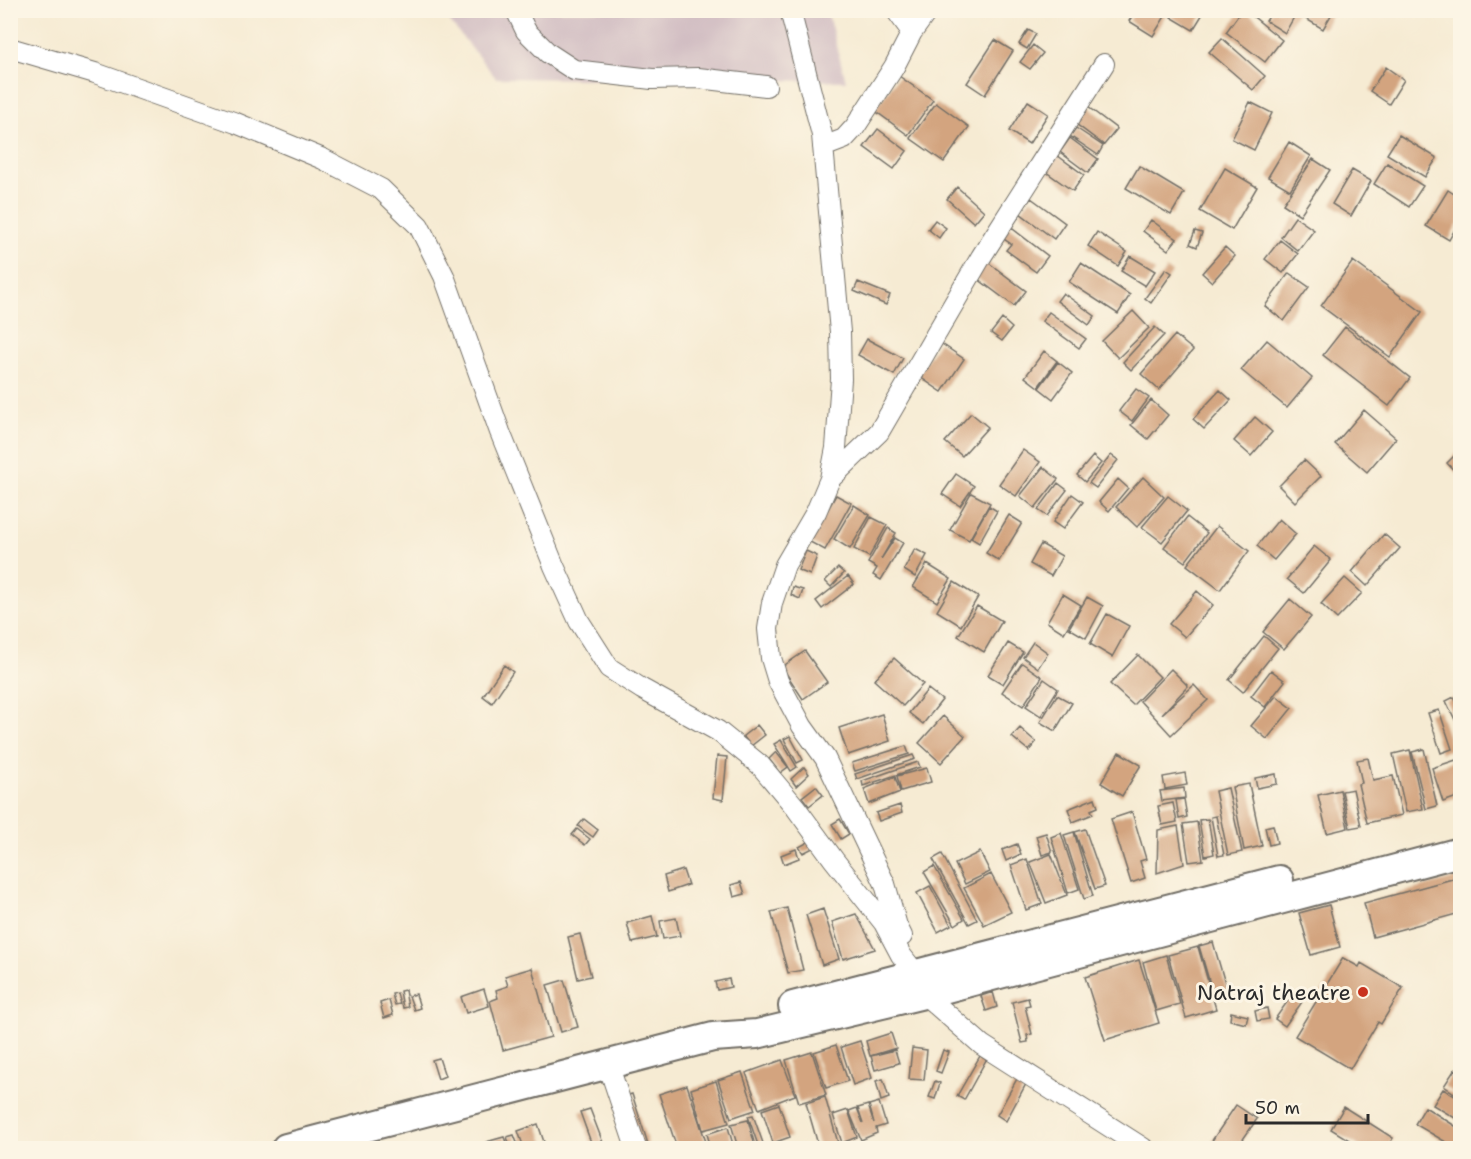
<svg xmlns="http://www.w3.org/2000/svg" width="1471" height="1159" font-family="'Shantell Sans',sans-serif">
<rect width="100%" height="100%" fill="#fcf5e5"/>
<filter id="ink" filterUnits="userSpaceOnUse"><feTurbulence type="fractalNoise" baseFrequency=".0167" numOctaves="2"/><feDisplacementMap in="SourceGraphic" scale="12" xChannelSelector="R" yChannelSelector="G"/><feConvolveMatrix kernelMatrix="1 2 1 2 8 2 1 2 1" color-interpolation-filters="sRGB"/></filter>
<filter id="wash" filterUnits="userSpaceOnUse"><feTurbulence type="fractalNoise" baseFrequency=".008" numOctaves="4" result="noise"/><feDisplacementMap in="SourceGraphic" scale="24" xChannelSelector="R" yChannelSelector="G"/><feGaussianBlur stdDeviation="1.35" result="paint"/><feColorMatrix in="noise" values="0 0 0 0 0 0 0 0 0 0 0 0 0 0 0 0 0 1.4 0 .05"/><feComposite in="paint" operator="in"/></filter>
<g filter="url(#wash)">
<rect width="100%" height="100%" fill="#f6ebd3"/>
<!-- industrial -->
<path fill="#d2bec3" d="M441 11H827L846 81 496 78Z"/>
<g id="blocks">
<!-- building -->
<path fill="#d3a47f" d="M1136 10H1169L1153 36 1129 21Z
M1175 10H1202L1204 12 1193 30 1171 17Z
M1242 10H1245L1282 40 1265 62 1226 32Z
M1273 10H1298L1285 33 1266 21Z
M1304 10H1334L1323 29 1301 16Z
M1028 30 1036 34 1027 49 1019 44Z
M1222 38 1265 76 1253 90 1209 52Z
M995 40 1013 51 985 95 967 83Z
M1033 45 1043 53 1030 69 1020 62Z
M1386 67 1404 80 1389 104 1370 91Z
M899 76 933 100 908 135 874 110Z
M1028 101 1048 114 1029 144 1009 131Z
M1250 102 1272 113 1254 150 1232 139Z
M936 103 969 127 944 162 910 138Z
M1088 107 1117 129 1104 145 1076 124Z
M1076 128 1103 146 1098 155 1070 136Z
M878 129 907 151 894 169 864 147Z
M1399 135 1437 158 1425 177 1387 154Z
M1070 138 1098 159 1088 173 1060 152Z
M1289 142 1311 156 1290 190 1268 177Z
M1054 153 1084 175 1073 191 1042 169Z
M1313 159 1330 170 1300 215 1283 204Z
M1387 163 1423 186 1409 207 1374 184Z
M1139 166 1184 193 1171 215 1126 188Z
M1225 168 1257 187 1232 230 1200 211Z
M1352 170 1371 181 1351 216 1332 204Z
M957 187 984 211 974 223 947 199Z
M1448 190 1460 198V220L1449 240 1426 226Z
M1031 198 1065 223 1054 239 1020 213Z
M1295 217 1314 230 1298 251 1281 237Z
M935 220 946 228 939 238 928 229Z
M1151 220 1177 239 1168 250 1143 231Z
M1009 226 1048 256 1036 272 1006 250 1011 244 1001 237Z
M1195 231 1202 233 1197 247 1190 244Z
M1097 232 1127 252 1118 266 1088 246Z
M1280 240 1298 254 1283 273 1265 259Z
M1225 247 1235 256 1212 282 1202 273Z
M1130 256 1155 271 1145 286 1121 271Z
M985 260 1026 291 1014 306 974 276Z
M1353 261 1422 312 1390 357 1321 306Z
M1081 263 1130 295 1118 314 1069 282Z
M1166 269 1172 273 1151 303 1145 298Z
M1289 273 1309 287 1284 321 1265 306Z
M858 282 890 295 886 305 854 291Z
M1063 293 1095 316 1089 325 1057 301Z
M1133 311 1149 328 1118 358 1102 341Z
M1049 312 1086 339 1079 348 1042 321Z
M1002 319 1012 328 1002 341 991 333Z
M1155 327 1164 335 1131 370 1123 362Z
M1345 327 1410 378 1389 406 1323 355Z
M1175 335 1193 350 1159 390 1141 374Z
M867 339 903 358 894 375 858 355Z
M1267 340 1312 378 1287 408 1241 370Z
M939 342 964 359 942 392 917 375Z
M1044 351 1057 361 1038 387 1025 377Z
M1058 362 1072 373 1053 399 1039 388Z
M1136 389 1149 398 1132 421 1119 411Z
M1220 390 1231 400 1204 429 1193 419Z
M1151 400 1168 415 1148 439 1131 425Z
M1364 410 1396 438 1367 472 1335 444Z
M971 413 988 427 962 456 945 442Z
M1255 417 1272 432 1251 456 1234 441Z
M1023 450 1040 462 1016 496 999 484Z
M1460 450V477L1447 463Z
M1111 455 1118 460 1096 488 1089 483Z
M1093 456 1101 463 1085 482 1077 475Z
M1304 460 1321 476 1295 502 1279 486Z
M1043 467 1058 479 1035 508 1020 496Z
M956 474 974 486 960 506 942 494Z
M1143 477 1164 497 1137 527 1116 507Z
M1118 479 1128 488 1109 511 1099 502Z
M1058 483 1067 490 1047 516 1038 510Z
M971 493 990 503 969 540 950 530Z
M1072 494 1083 502 1063 529 1053 522Z
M836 495 851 503 825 550 810 542Z
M1168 496 1187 511 1162 542 1142 527Z
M854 505 870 515 850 549 834 539Z
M989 506 997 511 979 543 971 538Z
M1009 515 1022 523 999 561 986 553Z
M871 517 887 525 869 557 854 549Z
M1187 517 1207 533 1185 562 1164 547Z
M1279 519 1296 534 1274 560 1257 546Z
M1217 526 1249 551 1220 590 1187 565Z
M888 528 896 533 881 559 895 538 903 543 881 580 873 575 877 568 868 563Z
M1384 534 1400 548 1367 586 1352 572Z
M1041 544 1062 556 1051 576 1030 564Z
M1314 546 1331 560 1304 593 1287 579Z
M915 549 927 555 915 577 904 570Z
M806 551 817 556 810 575 798 570Z
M927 564 951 579 937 602 913 587Z
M838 568 844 573 831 587 825 581Z
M848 576 854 584 822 609 816 601Z
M1345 578 1362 593 1337 619 1321 604Z
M954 582 978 597 961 626 937 611Z
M793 587 803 590 800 599 791 595Z
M1197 591 1213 605 1185 637 1169 624Z
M1063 594 1081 605 1064 633 1047 622Z
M1087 597 1103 606 1086 638 1069 628Z
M1290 599 1311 617 1284 649 1263 632Z
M977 606 1002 621 984 652 958 636Z
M1107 614 1129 626 1112 657 1090 644Z
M1264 636 1278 648 1243 692 1229 680Z
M1033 642 1048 653 1038 668 1023 657Z
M1008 643 1023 652 1003 684 988 675Z
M805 651 827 682 803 699 782 667Z
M1138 655 1160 677 1133 705 1110 684Z
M894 658 923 684 903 706 874 680Z
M1022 663 1042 677 1023 706 1002 692Z
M504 665 513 672 492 703 483 696Z
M1171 669 1188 686 1162 714 1194 685 1208 700 1171 735 1140 701Z
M1271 670 1285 681 1265 707 1251 696Z
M1044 679 1058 689 1041 716 1026 706Z
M928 689 942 700 923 724 909 713Z
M1057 695 1072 703 1055 731 1040 722Z
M1276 696 1292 708 1267 739 1251 726Z
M1454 697 1460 710V727L1459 728 1446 701Z
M1439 710 1452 749 1441 753 1428 713Z
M882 714 890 741 848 755 839 728Z
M943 716 965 736 941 763 919 743Z
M757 725 765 735 751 746 743 736Z
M1020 728 1036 742 1029 751 1012 737Z
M790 736 803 760 797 763 784 739Z
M781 740 797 767 791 771 774 744Z
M906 746 909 754 855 771 852 763Z
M1424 749 1437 806 1426 809 1412 752Z
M1410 750 1423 809 1406 812 1393 754Z
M776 752 788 767 780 773 769 759Z
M1119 752 1141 765 1122 796 1101 783Z
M913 755 915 759 857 779 855 774Z
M717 756 727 757 723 800 713 798Z
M1368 758 1373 780 1393 776 1402 815 1367 823 1358 784 1362 783 1357 760Z
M1456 760 1460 773V796L1443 802 1432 768Z
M918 762 920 767 863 786 862 781Z
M804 767 809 774 796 786 791 779Z
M927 768 931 782 901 791 897 776Z
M1185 773 1187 785 1165 789 1163 777Z
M1276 774 1277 784 1257 788 1255 778Z
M895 777 900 792 869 804 864 789Z
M1249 784 1262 846 1244 850 1232 787Z
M816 786 823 795 809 806 802 797Z
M1184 788 1185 798 1162 801 1160 791Z
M1228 788 1242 852 1228 855 1215 791Z
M1353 789 1361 826 1350 828 1342 791Z
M1340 790 1348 828 1327 833 1318 795Z
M1095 798 1098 807 1091 810 1093 814 1073 822 1068 809Z
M1184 799 1187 817 1179 819 1176 800Z
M1173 803 1177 822 1162 825 1158 806Z
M900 805 902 813 879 821 876 813Z
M1132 812 1146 859 1140 861 1145 878 1131 883 1111 819Z
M1216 816 1224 855 1218 856 1211 817Z
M584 819 598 830 593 837 578 826Z
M840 819 849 834 841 839 832 824Z
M1208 819 1214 854 1205 856 1199 820Z
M1197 822 1203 860 1189 862 1183 824Z
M1273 825 1277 843 1269 845 1265 827Z
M1178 826 1184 864 1157 873 1158 830Z
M577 829 590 839 585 845 572 835Z
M1085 829 1105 886 1095 889 1075 832Z
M1074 832 1093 896 1084 899 1064 835Z
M1046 833 1052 852 1042 855 1036 836Z
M1061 833 1079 889 1068 893 1051 837Z
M810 841 813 848 803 853 799 847Z
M1017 844 1021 854 1006 861 1002 850Z
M796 849 799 858 784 864 781 855Z
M980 852 990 872 965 884 955 864Z
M942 854 977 920 969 924 933 859Z
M1051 854 1067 895 1046 903 1030 862Z
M1027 859 1042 904 1026 910 1011 865Z
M934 866 964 919 955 925 924 872Z
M683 870 688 885 668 892 664 876Z
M991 874 1011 912 984 925 964 888Z
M1456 878 1460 896V913L1373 937 1364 903Z
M741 882 745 894 734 897 731 885Z
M930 886 951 925 938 932 917 893Z
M1329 905 1340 947 1311 955 1299 913Z
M787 908 803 970 788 973 771 912Z
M823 909 839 959 822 965 806 915Z
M856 914 875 949 843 959 832 922Z
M652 916 657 937 632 943 627 923Z
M676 918 680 936 663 939 660 921Z
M580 934 591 976 578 979 568 937Z
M1213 942 1227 990 1213 994 1199 946Z
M1198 947 1216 1009 1186 1018 1168 955Z
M1166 955 1180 1004 1156 1011 1143 962Z
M1343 958 1359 967 1361 963 1403 988 1381 1024 1378 1022 1350 1069 1295 1036Z
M1139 960 1159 1023 1105 1040 1085 977Z
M532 968 551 1037 503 1050 490 1001 498 998 496 990 508 986 505 976Z
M729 979 731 987 717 990 715 982Z
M564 980 578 1027 561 1032 547 985Z
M484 989 489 1006 466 1013 461 997Z
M405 990 408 1007 403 1008 400 991Z
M993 992 997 1007 986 1011 981 996Z
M397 993 400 1004 395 1005 392 994Z
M416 994 420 1008 414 1010 409 996Z
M1292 995 1302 1002 1285 1026 1275 1019Z
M1028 998 1030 1005 1025 1006 1032 1034 1027 1035 1028 1042 1022 1043 1012 1002Z
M389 1000 393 1015 384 1018 380 1003Z
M1267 1008 1269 1019 1257 1021 1255 1011Z
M1231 1012 1248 1016 1246 1024 1230 1020Z
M891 1033 896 1048 870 1056 866 1041Z
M860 1041 872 1078 853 1085 841 1047Z
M836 1045 848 1081 826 1088 814 1052Z
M912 1048 927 1050 924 1080 909 1079Z
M895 1050 899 1063 875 1070 871 1056Z
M943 1050 949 1052 941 1073 936 1071Z
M812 1052 826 1095 799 1103 786 1060Z
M980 1056 986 1060 964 1100 957 1096Z
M439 1058 445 1076 438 1079 432 1060Z
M782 1060 795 1095 759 1109 746 1073Z
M1455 1069 1460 1073V1097L1444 1086Z
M742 1072 755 1110 731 1118 718 1080Z
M1018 1077 1027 1082 1006 1121 997 1115Z
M883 1079 889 1098 881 1101 876 1081Z
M716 1081 729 1123 703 1130 691 1089Z
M935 1081 940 1083 935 1099 929 1097Z
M687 1085 708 1148H677L659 1094Z
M1443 1089 1460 1099V1121L1433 1105Z
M632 1094 648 1144 639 1147 622 1097Z
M825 1097 838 1143 819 1148 806 1103Z
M879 1102 886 1125 876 1128 877 1133 861 1140 849 1111 857 1108 863 1123 858 1108 868 1105 874 1123 869 1105Z
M779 1104 790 1137 773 1143 762 1110Z
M1236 1105 1257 1119 1237 1148H1207Z
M1344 1107 1393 1138 1387 1148H1362L1331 1129Z
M1425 1107 1460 1129V1148H1456L1415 1124Z
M590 1109 605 1148H593L580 1112Z
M848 1110 857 1137 842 1143 833 1115Z
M753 1115 764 1146 759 1148 748 1116Z
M748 1120 755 1146 738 1148 731 1124Z
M538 1124 546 1148H524L518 1131Z
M728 1127 734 1148H711L707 1134Z
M514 1135 519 1148H511L507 1137Z
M504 1137 508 1148H488L486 1142Z"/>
</g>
</g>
<g filter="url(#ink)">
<use href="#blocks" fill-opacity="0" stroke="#726e66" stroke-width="1.5"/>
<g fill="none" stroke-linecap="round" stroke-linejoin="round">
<defs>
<path id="minor" d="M516 10 526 31 548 53 574 70 652 79 698 78 766 86
M790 10 822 135 840 332 841 379 836 448 830 479 816 512 785 565 772 603 768 629 771 658 778 681 802 726 825 758 885 884 897 926 902 936
M896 10 912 32
M10 48 95 73 236 123 323 159 381 189 419 226 444 276 500 432 554 566 579 621 609 668 642 689 718 731 760 765 796 808 834 860 884 923 901 955 916 974 924 994 982 1045 1143 1148
M823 147 844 139 855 127 894 67 912 32 928 10
M830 479 879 432 981 257 1104 64
M608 1064 636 1148"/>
<path id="highway" d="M793 1006 1279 880
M286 1148 713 1037 757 1034 924 994 1460 852"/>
</defs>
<!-- minor casing -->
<use href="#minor" stroke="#726e66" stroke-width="22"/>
<!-- highway casing -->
<use href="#highway" stroke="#726e66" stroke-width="32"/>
<!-- minor -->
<use href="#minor" stroke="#fff" stroke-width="20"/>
<!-- highway -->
<use href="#highway" stroke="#fff" stroke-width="28"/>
</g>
</g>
<!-- markers -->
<circle fill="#c8321e" stroke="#fcf5e5" stroke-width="2" cx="1363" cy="992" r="6"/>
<g text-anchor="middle" stroke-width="6" stroke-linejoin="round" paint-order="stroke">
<!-- poi labels -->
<g font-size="22" fill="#2b2b2b" stroke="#fcf5e5" text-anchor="end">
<text x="1351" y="1000">Natraj theatre</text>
</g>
</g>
<!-- margin -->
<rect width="1471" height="1159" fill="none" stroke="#fcf5e5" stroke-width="36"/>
<!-- scale -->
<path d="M1246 1114v9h122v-9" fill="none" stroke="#2b2b2b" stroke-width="3"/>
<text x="1255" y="1114" font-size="18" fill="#2b2b2b" stroke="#fcf5e5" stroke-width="4.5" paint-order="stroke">50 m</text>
</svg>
